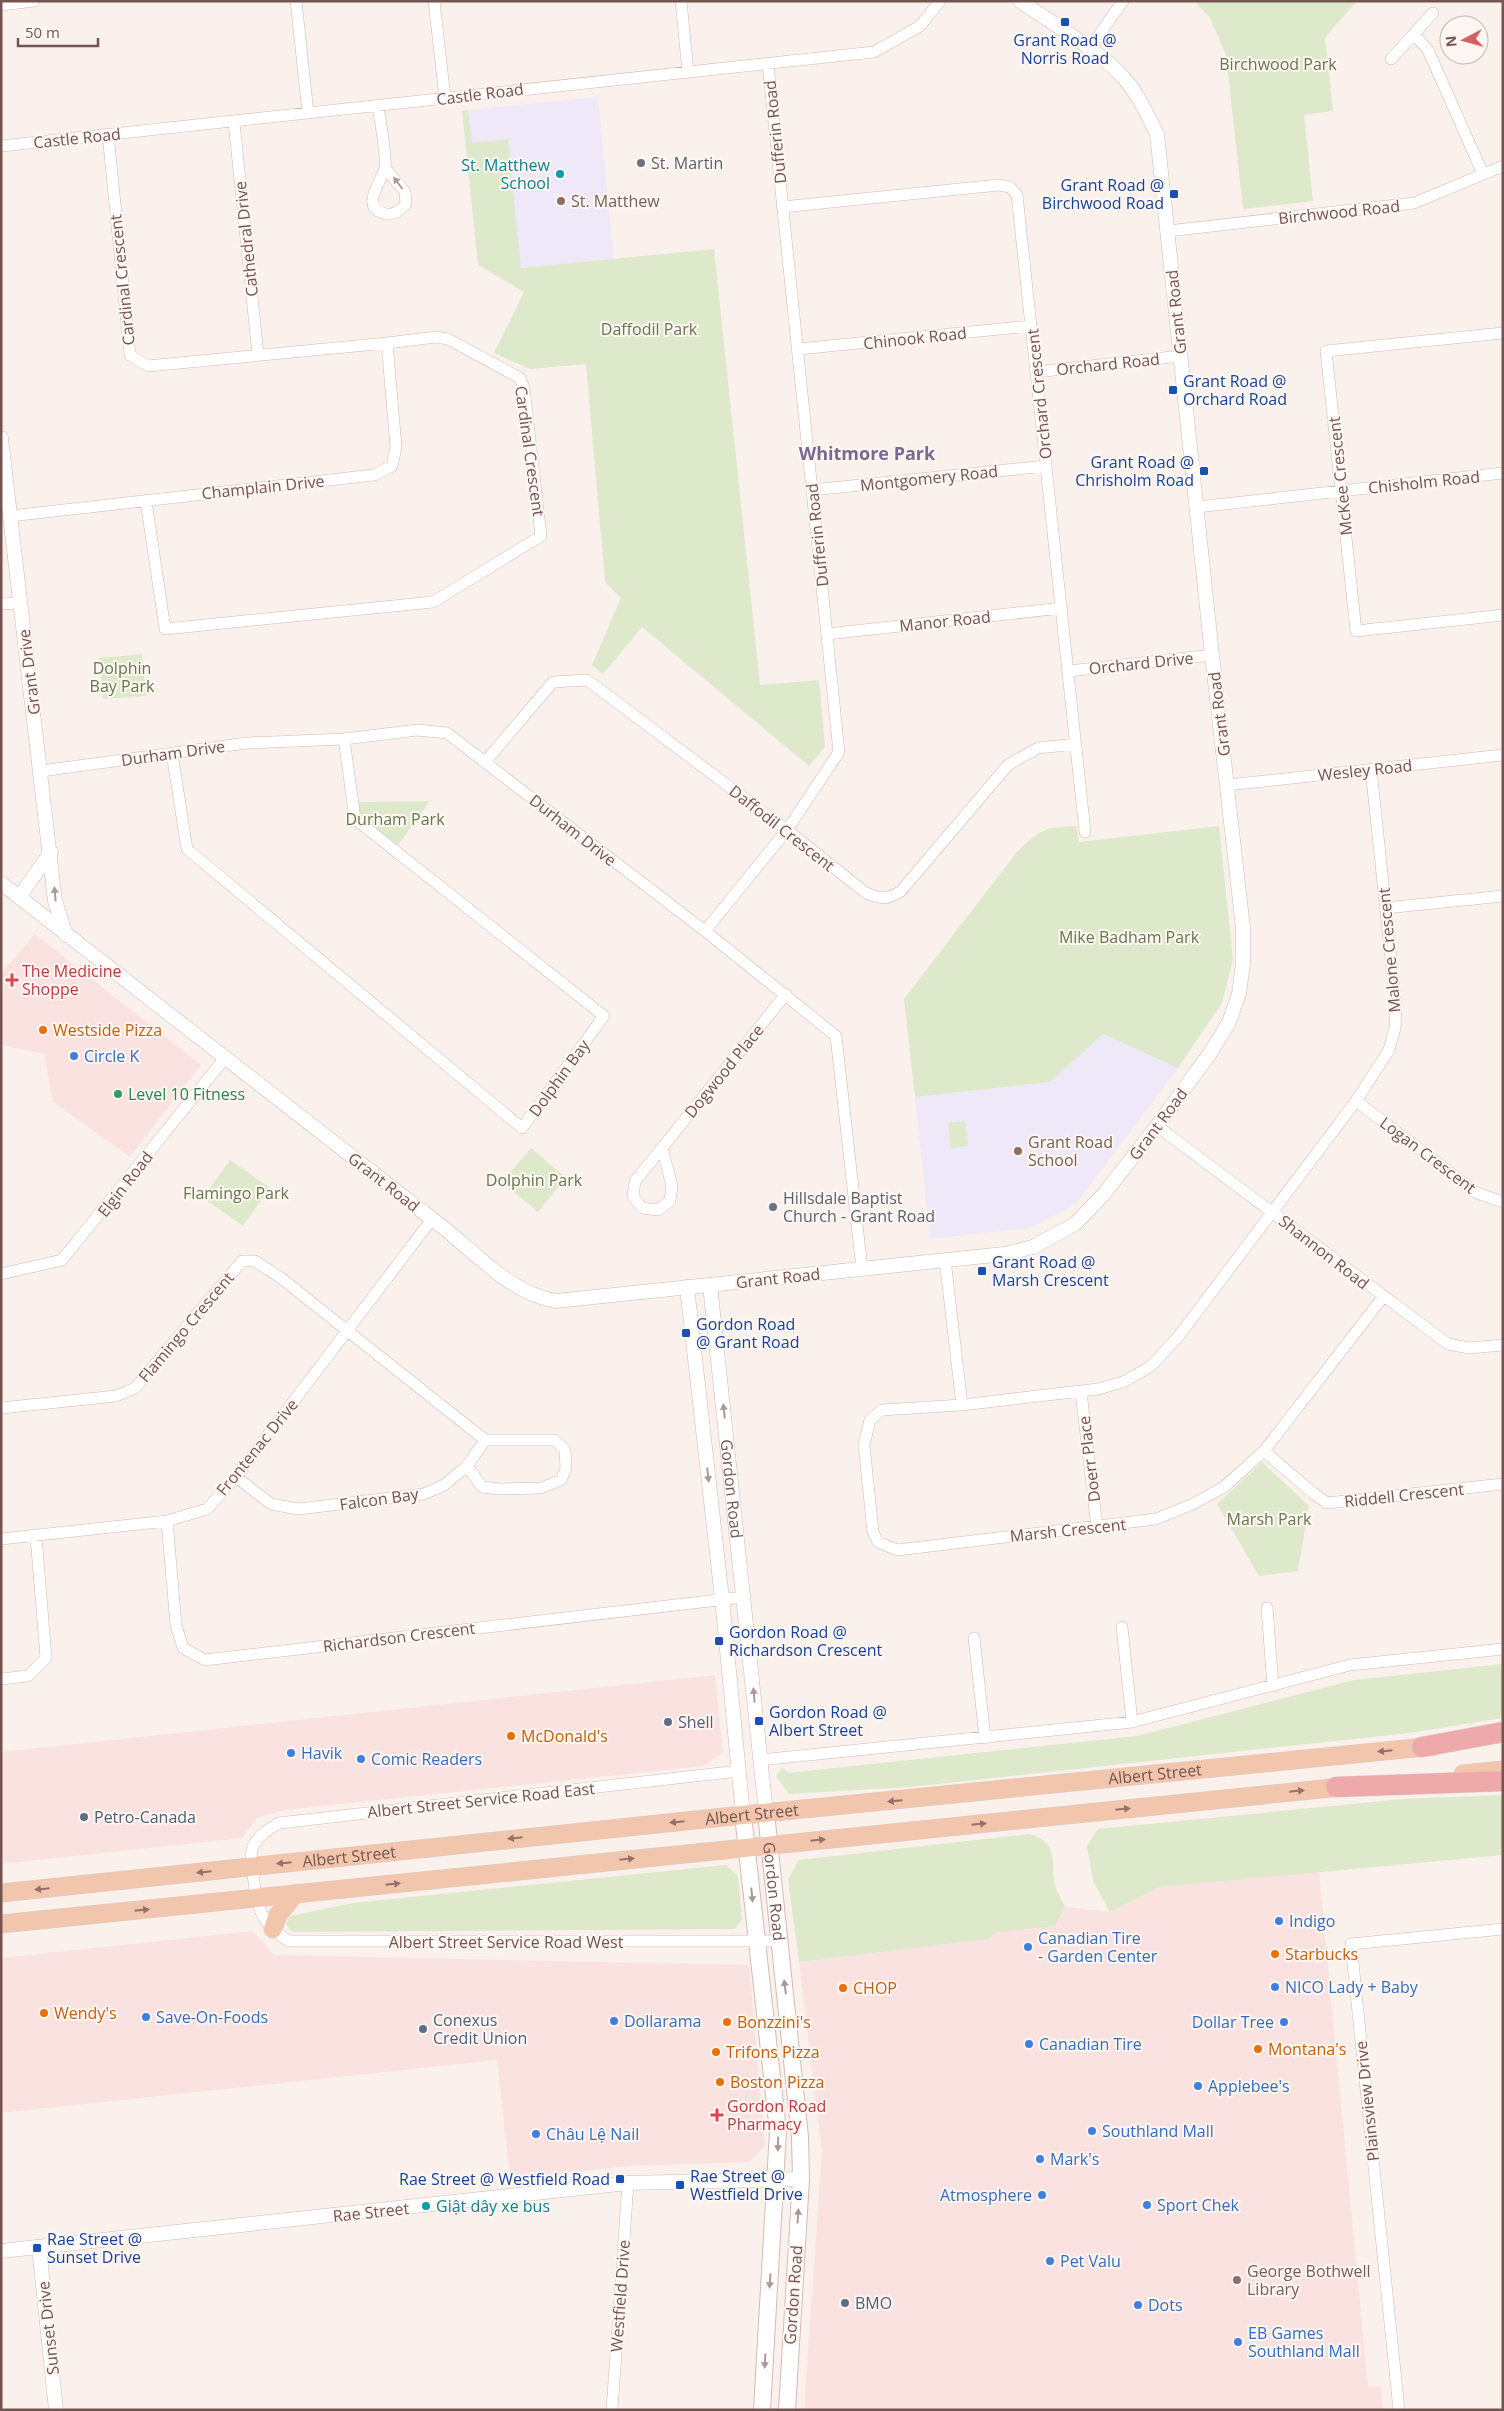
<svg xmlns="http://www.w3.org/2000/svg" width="1504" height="2411" font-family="'Open Sans',sans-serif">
<rect width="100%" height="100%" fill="#fbf1ec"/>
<!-- commercial -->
<path fill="#fae2e1" d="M35 934 201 1065 130 1157 53 1102 44 1054 1 1045V974Z
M715 1675 723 1752 704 1766 284 1810 257 1818 242 1838 1 1864V1752Z
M1319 1871 1368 2387 1381 2386 1383 2410H804L822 2152 799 1962 989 1939 994 1933 1055 1926 1065 1907 1110 1912 1160 1887Z
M253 1931 274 1955 749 1965 765 2146 750 2162 629 2166 510 2179 497 2060 1 2113V1958Z"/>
<!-- education -->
<path fill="#eee8f8" d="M598 97 614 259 521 268 508 139 472 143 468 110Z
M1103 1034 1178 1068 1075 1205 1030 1228 930 1239 915 1097 1050 1082Z"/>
<!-- green -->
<path fill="#dee8cb" d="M1194 1H1357L1325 37 1333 111 1304 115 1313 201 1243 209 1226 55 1210 18Z
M468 110 472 143 508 139 521 268 714 249 760 685 819 680 825 747 809 766 642 627 603 674 592 665 621 598 605 582 586 364 530 369 494 353 524 292 478 265 462 111Z
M142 654 146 696 103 699 99 658Z
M430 801 398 845 360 816 358 802Z
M1076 826 1079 842 1219 826 1233 960 1222 1003 1178 1068 1103 1034 1050 1082 915 1097 904 999 1017 852C1040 830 1044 827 1076 826Z
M965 1121 968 1146 951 1148 948 1123Z
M531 1148 566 1178 538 1212 502 1182Z
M230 1160 270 1188 243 1226 203 1198Z
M1262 1462 1309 1506 1298 1571 1259 1576 1217 1504Z
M1503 1664V1718L1409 1733 910 1787 789 1794 776 1776 782 1767 788 1773 1137 1736 1354 1680Z
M1503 1795V1855L1160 1887 1110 1912 1093 1881 1087 1846 1098 1829 1403 1799Z
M1030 1834C1060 1844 1050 1860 1055 1885 1057 1893 1062 1900 1065 1907L1055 1926 994 1933 989 1939 799 1962 788 1879 799 1860Z
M726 1865 738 1876 742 1919 735 1929 292 1932 286 1924 290 1916 353 1903Z"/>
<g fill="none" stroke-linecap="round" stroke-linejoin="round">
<defs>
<path id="minor" d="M296 1 308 113
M434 1 445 98
M681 1 688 72
M1 5 34 1
M1414 34 1428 50 1483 174
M1089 49 1123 1
M1391 59 1433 13
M378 106C380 119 387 158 385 168 383 179 358 208 386 214 394 215 401 210 406 204L405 192 385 168
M234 122 258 355
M108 134 130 355 148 366 387 343 436 337 448 339 520 378 524 388 541 536 433 602 165 629 146 501
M1 146 874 52 920 26 940 1
M782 207 999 185 1010 187 1017 195 1085 832
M1168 231 1414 203 1503 166
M1503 333 1326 351 1356 631 1503 615
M798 349 1031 326
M1036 372 1181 356
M812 490 1046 466
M1197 507 1503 473
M10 516 374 475 392 466 396 447 387 343
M1 604 20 603
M827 634 1062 608
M1069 671 1212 655
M172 753 187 849 522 1128 604 1016 355 819 344 739
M485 762 553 682 587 680 787 830 866 893C880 899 888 900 901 891L1008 765 1038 748 1076 744
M1371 769 1396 1007 1395 1028 1389 1050 1356 1101 1178 1337 1150 1367 1123 1382 1098 1389 962 1405 882 1410 870 1420 864 1445 873 1532 878 1542 897 1550 1156 1519 1193 1504 1224 1487 1264 1451 1383 1297
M41 771 247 743 344 739 417 730 447 733 705 931 836 1036 862 1269
M1228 785 1503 755
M1385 908 1503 896
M705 931 787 830 839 752 768 64
M1356 1101 1477 1193 1503 1202
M1157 1126 1448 1344 1469 1348 1503 1345
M662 1148 786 994
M662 1148 672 1186 670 1201 658 1210 642 1208 633 1196 635 1181Z
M945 1260 962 1405
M1 1274 62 1260 225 1058
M1081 1392 1097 1527
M1 1408 116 1396 135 1388 242 1261H255L281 1278 485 1440 467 1466 444 1485 424 1494 298 1509 271 1504 236 1477
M1264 1451 1313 1493 1327 1503 1503 1484
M467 1466 482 1487 500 1489 541 1488 561 1480 566 1468 565 1450 555 1440H485
M167 1521 176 1625 183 1648 205 1660 744 1597
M1 1539 167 1521 207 1509 236 1477 432 1219
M1267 1608 1273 1686
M1122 1627 1132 1722
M974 1638 985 1738
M1 1679 28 1676 46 1658 36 1536
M760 1760 1132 1722 1350 1665 1503 1649
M739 1771 279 1823C269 1829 259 1835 253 1846 250 1853 252 1866 253 1873 256 1905 260 1924 289 1941H779
M612 2410 628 2183
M1399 2410 1351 1944 1503 1929"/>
<g id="tertiary">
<path d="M1 438 55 901 66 935"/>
<path d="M1 883 445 1229C479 1256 512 1294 556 1301L1004 1254 1033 1247 1075 1224 1103 1195 1157 1126 1211 1052 1229 1022 1239 994 1243 963V928L1212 655 1157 134C1147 114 1137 92 1122 76 1098 50 1050 22 1020 1"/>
<path d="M19 897 51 852"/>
<path id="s1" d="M710 1285 766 1813"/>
<path d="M687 1287 722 1599 743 1815"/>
<path d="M39 2247 56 2410"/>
<path d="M1 2251 628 2183 801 2179"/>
</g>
<g id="secondary">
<path id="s2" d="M766 1813 800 2137 801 2179 787 2410"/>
<path d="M743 1815 778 2131 762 2410"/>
</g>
<g id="primary">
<path d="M1463 1774 1503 1770"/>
<path id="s3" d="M1 1893 743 1815 1435 1746"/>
<path d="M1 1924 1351 1786"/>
<path d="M273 1929 278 1915 295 1894"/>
</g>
<path id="motorway" d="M1422 1747 1503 1732
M1336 1787 1503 1781"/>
</defs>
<!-- minor casing -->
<use href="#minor" stroke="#cebab5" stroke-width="12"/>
<!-- tertiary casing -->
<use href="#tertiary" stroke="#cebab5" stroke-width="15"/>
<!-- secondary casing -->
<use href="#secondary" stroke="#d4bab5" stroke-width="18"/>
<!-- primary casing -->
<use href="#primary" stroke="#d8cfce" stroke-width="19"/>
<!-- motorway casing -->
<use href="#motorway" stroke="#d8cfce" stroke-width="21"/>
<!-- minor -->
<use href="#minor" stroke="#fff" stroke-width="11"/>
<!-- tertiary -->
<use href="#tertiary" stroke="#fff" stroke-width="14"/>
<!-- secondary -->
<use href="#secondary" stroke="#fff" stroke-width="16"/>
<!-- primary -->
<use href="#primary" stroke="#f2c6ac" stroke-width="18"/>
<!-- motorway -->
<use href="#motorway" stroke="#eaa" stroke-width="20"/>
</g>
<!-- one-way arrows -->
<defs><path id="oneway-solid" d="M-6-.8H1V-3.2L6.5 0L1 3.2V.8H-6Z" transform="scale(1.25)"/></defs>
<g fill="#ac9897">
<use href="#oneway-solid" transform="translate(398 183) rotate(-127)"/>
<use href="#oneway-solid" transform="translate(55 894) rotate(-95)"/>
<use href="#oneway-solid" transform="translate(724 1411) rotate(-96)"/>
<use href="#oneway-solid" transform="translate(708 1475) rotate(84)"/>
<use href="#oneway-solid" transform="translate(754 1695) rotate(-95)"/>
<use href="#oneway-solid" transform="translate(752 1895) rotate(84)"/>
<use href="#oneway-solid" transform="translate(785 1987) rotate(-97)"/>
<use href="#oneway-solid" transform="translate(778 2144) rotate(91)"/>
<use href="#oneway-solid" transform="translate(798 2216) rotate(-86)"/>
<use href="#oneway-solid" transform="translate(770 2281) rotate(94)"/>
<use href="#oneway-solid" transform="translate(765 2361) rotate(93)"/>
</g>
<g fill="#947068">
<use href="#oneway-solid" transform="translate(1385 1751) rotate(174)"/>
<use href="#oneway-solid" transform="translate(1297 1791) rotate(-6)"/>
<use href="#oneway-solid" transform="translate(895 1801) rotate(175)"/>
<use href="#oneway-solid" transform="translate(1123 1809) rotate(-6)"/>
<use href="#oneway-solid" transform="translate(677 1822) rotate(174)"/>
<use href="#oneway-solid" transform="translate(979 1824) rotate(-6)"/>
<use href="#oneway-solid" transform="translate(515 1838) rotate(174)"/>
<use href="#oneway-solid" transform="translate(818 1840) rotate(-6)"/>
<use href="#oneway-solid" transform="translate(627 1859) rotate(-6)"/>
<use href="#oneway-solid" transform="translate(284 1863) rotate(174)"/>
<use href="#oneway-solid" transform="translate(204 1872) rotate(174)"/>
<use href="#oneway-solid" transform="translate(393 1884) rotate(-6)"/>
<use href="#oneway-solid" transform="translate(42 1889) rotate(174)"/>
<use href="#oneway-solid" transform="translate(142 1910) rotate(-6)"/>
</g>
<!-- markers -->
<g fill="#1a4fb4" stroke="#fef6f2" stroke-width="2">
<rect x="1060" y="17" width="10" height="10" rx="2.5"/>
<rect x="1169" y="189" width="10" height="10" rx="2.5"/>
<rect x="1168" y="385" width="10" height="10" rx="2.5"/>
<rect x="1199" y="466" width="10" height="10" rx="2.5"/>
<rect x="977" y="1266" width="10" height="10" rx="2.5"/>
<rect x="681" y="1328" width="10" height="10" rx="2.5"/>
<rect x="714" y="1636" width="10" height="10" rx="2.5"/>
<rect x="754" y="1716" width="10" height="10" rx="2.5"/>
<rect x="615" y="2174" width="10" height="10" rx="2.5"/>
<rect x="675" y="2180" width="10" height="10" rx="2.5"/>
<rect x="32" y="2243" width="10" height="10" rx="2.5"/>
</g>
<g fill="#6b7280" stroke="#fef6f2" stroke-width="2">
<circle cx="641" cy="163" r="5"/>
<circle cx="773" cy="1207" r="5"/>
</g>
<g fill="#0f9aa8" stroke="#fef6f2" stroke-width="2">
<circle cx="560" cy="174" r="5"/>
<circle cx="426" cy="2206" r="5"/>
</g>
<g fill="#8d6e63" stroke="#fef6f2" stroke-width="2">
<circle cx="561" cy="201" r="5"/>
<circle cx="1018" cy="1151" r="5"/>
<circle cx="1237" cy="2280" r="5"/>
</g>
<g fill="#e0444e" stroke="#fef6f2" stroke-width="2">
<path d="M9.5 972.5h5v5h5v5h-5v5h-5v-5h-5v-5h5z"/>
<path d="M714.5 2107.5h5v5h5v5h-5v5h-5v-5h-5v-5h5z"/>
</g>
<g fill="#e8710a" stroke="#fef6f2" stroke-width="2">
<circle cx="43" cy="1030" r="5"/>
<circle cx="511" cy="1736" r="5"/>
<circle cx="1275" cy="1954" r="5"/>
<circle cx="843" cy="1988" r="5"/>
<circle cx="44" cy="2013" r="5"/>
<circle cx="727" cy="2022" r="5"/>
<circle cx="1258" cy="2049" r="5"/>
<circle cx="716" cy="2052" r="5"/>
<circle cx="720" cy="2082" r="5"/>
</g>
<g fill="#3f7fe0" stroke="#fef6f2" stroke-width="2">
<circle cx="74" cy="1056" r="5"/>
<circle cx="291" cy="1753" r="5"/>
<circle cx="361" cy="1759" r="5"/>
<circle cx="1279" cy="1921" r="5"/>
<circle cx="1028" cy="1947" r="5"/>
<circle cx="1275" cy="1987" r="5"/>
<circle cx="146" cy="2017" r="5"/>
<circle cx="614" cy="2021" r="5"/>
<circle cx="1284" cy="2022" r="5"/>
<circle cx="1029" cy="2044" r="5"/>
<circle cx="1198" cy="2086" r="5"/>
<circle cx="1092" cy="2131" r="5"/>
<circle cx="536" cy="2134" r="5"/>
<circle cx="1040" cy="2159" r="5"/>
<circle cx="1042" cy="2195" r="5"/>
<circle cx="1147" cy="2205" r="5"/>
<circle cx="1050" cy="2261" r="5"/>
<circle cx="1138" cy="2305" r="5"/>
<circle cx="1238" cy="2342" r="5"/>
</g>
<circle fill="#2e9e5b" stroke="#fef6f2" stroke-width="2" cx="118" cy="1094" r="5"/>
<g fill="#5c6f8a" stroke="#fef6f2" stroke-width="2">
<circle cx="668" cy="1722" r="5"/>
<circle cx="84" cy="1817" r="5"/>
<circle cx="423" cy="2029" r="5"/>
<circle cx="845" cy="2303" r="5"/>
</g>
<g text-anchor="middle" stroke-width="4" stroke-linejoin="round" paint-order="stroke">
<!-- transit labels -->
<g font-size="16" fill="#164399" stroke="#fef6f2" text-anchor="start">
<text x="1065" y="46" text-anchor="middle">Grant Road @<tspan x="1065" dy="18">Norris Road</tspan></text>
<text x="1164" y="191" text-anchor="end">Grant Road @<tspan x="1164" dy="18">Birchwood Road</tspan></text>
<text x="1183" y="387">Grant Road @<tspan x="1183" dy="18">Orchard Road</tspan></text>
<text x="1194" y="468" text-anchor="end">Grant Road @<tspan x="1194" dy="18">Chrisholm Road</tspan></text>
<text x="992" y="1268">Grant Road @<tspan x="992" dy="18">Marsh Crescent</tspan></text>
<text x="696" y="1330">Gordon Road<tspan x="696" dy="18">@ Grant Road</tspan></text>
<text x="729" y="1638">Gordon Road @<tspan x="729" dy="18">Richardson Crescent</tspan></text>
<text x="769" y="1718">Gordon Road @<tspan x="769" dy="18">Albert Street</tspan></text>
<text x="690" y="2182">Rae Street @<tspan x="690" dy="18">Westfield Drive</tspan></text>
<text x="610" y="2185" text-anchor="end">Rae Street @ Westfield Road</text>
<text x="47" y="2245">Rae Street @<tspan x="47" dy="18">Sunset Drive</tspan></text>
</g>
<!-- park labels -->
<g font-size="16" fill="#64784a" stroke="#fef6f2">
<text x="1278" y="70">Birchwood Park</text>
<text x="649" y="335">Daffodil Park</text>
<text x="122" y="674">Dolphin<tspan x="122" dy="18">Bay Park</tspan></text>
<text x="395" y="825">Durham Park</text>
<text x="1129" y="943">Mike Badham Park</text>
<text x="534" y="1186">Dolphin Park</text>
<text x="236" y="1199">Flamingo Park</text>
<text x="1269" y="1525">Marsh Park</text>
</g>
<!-- street labels -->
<g font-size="16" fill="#745451" stroke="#fef6f2">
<text transform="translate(480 94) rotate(-7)" y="6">Castle Road</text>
<text transform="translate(775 132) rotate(-96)" y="6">Dufferin Road</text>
<text transform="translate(77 138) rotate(-6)" y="6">Castle Road</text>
<text transform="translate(1339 212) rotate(-6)" y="6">Birchwood Road</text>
<text transform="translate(246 239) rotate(-96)" y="6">Cathedral Drive</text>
<text transform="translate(122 280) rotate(-96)" y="6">Cardinal Crescent</text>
<text transform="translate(1176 312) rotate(-96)" y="6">Grant Road</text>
<text transform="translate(915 338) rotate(-6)" y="6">Chinook Road</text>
<text transform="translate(1108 364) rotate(-6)" y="6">Orchard Road</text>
<text transform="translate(1039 394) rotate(-96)" y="6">Orchard Crescent</text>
<text transform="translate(530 451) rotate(82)" y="6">Cardinal Crescent</text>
<text transform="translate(1340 476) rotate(-96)" y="6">McKee Crescent</text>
<text transform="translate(929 478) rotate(-6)" y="6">Montgomery Road</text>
<text transform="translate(1424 482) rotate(-6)" y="6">Chisholm Road</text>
<text transform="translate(263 487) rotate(-6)" y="6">Champlain Drive</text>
<text transform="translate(817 535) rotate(-96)" y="6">Dufferin Road</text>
<text transform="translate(945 621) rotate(-6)" y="6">Manor Road</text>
<text transform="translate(1141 663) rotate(-6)" y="6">Orchard Drive</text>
<text transform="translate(29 672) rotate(-97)" y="6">Grant Drive</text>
<text transform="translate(1219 714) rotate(-97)" y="6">Grant Road</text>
<text transform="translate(173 753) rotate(-8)" y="6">Durham Drive</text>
<text transform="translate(1365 770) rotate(-6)" y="6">Wesley Road</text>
<text transform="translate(782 828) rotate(38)" y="6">Daffodil Crescent</text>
<text transform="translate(573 830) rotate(38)" y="6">Durham Drive</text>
<text transform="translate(1389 950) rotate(-95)" y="6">Malone Crescent</text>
<text transform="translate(724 1071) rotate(-51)" y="6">Dogwood Place</text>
<text transform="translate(559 1078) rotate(-54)" y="6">Dolphin Bay</text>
<text transform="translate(1158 1124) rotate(-53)" y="6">Grant Road</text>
<text transform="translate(1428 1155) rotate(37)" y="6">Logan Crescent</text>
<text transform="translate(384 1182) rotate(38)" y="6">Grant Road</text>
<text transform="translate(125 1184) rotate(-52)" y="6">Elgin Road</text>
<text transform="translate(1324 1252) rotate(38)" y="6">Shannon Road</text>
<text transform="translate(778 1278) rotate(-6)" y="6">Grant Road</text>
<text transform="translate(186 1327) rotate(-50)" y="6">Flamingo Crescent</text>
<text transform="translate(257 1447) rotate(-51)" y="6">Frontenac Drive</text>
<text transform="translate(1089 1459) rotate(-97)" y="6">Doerr Place</text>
<text dy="6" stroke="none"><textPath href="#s1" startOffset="205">Gordon Road</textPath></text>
<text transform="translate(1404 1495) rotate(-6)" y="6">Riddell Crescent</text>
<text transform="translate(379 1499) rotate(-8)" y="6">Falcon Bay</text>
<text transform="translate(1068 1530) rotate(-6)" y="6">Marsh Crescent</text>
<text transform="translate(399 1637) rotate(-7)" y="6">Richardson Crescent</text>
<text dy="6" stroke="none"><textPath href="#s3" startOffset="1160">Albert Street</textPath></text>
<text transform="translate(481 1800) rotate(-6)" y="6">Albert Street Service Road East</text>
<text dy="6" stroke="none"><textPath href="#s3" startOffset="755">Albert Street</textPath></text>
<text dy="6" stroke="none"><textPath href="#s3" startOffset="350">Albert Street</textPath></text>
<text dy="6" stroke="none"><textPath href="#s2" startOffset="79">Gordon Road</textPath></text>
<text x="506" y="1948">Albert Street Service Road West</text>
<text transform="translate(1367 2101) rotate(-96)" y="6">Plainsview Drive</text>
<text transform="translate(371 2212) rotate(-6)" y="6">Rae Street</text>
<text transform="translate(793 2295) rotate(-86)" y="6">Gordon Road</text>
<text transform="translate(620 2296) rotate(-86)" y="6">Westfield Drive</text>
<text transform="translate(48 2328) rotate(-96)" y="6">Sunset Drive</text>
</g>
<!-- worship labels -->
<g font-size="16" fill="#5b616d" stroke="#fef6f2" text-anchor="start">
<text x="651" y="169">St. Martin</text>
<text x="783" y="1204">Hillsdale Baptist<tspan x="783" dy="18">Church - Grant Road</tspan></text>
</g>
<!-- culture labels -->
<g font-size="16" fill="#0d838f" stroke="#fef6f2" text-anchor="end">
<text x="550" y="171">St. Matthew<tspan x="550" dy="18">School</tspan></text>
<text x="436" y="2212" text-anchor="start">Giật dây xe bus</text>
</g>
<!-- education labels -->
<g font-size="16" fill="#785e54" stroke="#fef6f2" text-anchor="start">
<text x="571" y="207">St. Matthew</text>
<text x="1028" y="1148">Grant Road<tspan x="1028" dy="18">School</tspan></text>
<text x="1247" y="2277">George Bothwell<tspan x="1247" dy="18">Library</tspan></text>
</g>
<!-- health labels -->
<g font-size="16" fill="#be3a42" stroke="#fef6f2" text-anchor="start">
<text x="22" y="977">The Medicine<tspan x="22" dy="18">Shoppe</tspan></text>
<text x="727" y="2112">Gordon Road<tspan x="727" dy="18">Pharmacy</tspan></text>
</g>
<!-- food labels -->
<g font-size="16" fill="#c56008" stroke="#fef6f2" text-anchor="start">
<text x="53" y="1036">Westside Pizza</text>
<text x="521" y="1742">McDonald's</text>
<text x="1285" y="1960">Starbucks</text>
<text x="853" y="1994">CHOP</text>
<text x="54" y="2019">Wendy's</text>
<text x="737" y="2028">Bonzzini's</text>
<text x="1268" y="2055">Montana's</text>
<text x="726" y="2058">Trifons Pizza</text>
<text x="730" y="2088">Boston Pizza</text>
</g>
<!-- shop labels -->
<g font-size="16" fill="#366cbe" stroke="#fef6f2" text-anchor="start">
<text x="84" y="1062">Circle K</text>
<text x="301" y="1759">Havik</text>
<text x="371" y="1765">Comic Readers</text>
<text x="1289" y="1927">Indigo</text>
<text x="1038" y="1944">Canadian Tire<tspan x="1038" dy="18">- Garden Center</tspan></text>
<text x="1285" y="1993">NICO Lady + Baby</text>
<text x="156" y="2023">Save-On-Foods</text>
<text x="624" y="2027">Dollarama</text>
<text x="1274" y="2028" text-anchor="end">Dollar Tree</text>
<text x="1039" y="2050">Canadian Tire</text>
<text x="1208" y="2092">Applebee's</text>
<text x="1102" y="2137">Southland Mall</text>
<text x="546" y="2140">Châu Lệ Nail</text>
<text x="1050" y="2165">Mark's</text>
<text x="1032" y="2201" text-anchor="end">Atmosphere</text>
<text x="1157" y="2211">Sport Chek</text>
<text x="1060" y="2267">Pet Valu</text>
<text x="1148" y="2311">Dots</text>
<text x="1248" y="2339">EB Games<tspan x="1248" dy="18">Southland Mall</tspan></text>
</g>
<!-- leisure labels -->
<g font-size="16" fill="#27864d" stroke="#fef6f2" text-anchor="start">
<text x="128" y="1100">Level 10 Fitness</text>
</g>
<!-- service labels -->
<g font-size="16" fill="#4e5e75" stroke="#fef6f2" text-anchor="start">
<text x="678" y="1728">Shell</text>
<text x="94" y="1823">Petro-Canada</text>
<text x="433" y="2026">Conexus<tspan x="433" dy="18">Credit Union</tspan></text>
<text x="855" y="2309">BMO</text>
</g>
<!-- neighbourhood labels -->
<g font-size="18" font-weight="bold" fill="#79698f" stroke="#fef6f2">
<text x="867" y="460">Whitmore Park</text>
</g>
</g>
<!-- border -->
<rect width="1504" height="2411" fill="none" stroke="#745451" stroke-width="5"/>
<!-- north arrow -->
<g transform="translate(1464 40) rotate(264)"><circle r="24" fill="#fef6f2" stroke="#c7b5b2"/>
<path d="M0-4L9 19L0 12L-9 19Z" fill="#d75f63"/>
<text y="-8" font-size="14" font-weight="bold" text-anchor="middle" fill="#745451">N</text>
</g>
<!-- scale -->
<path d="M18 38v8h80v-8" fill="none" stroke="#745451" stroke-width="2.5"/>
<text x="25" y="38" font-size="15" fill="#745451" stroke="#fef6f2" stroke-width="4" paint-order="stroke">50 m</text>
</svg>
